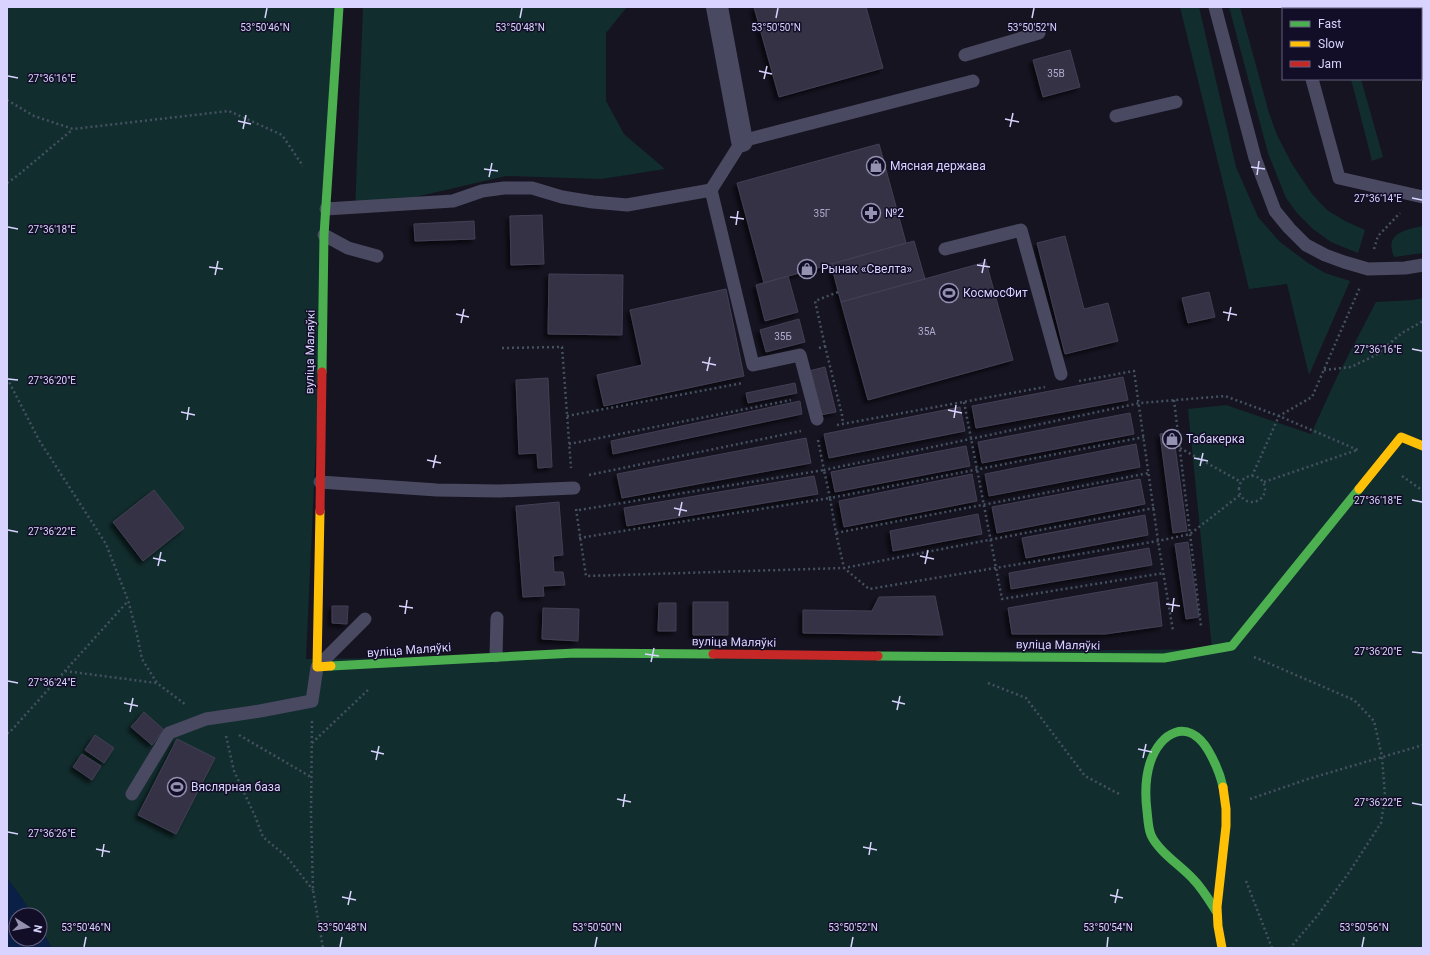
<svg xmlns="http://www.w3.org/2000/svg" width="1430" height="955" font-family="Roboto,sans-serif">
<defs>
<filter id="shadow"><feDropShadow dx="-3.5" dy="3.5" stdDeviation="2" flood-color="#0009"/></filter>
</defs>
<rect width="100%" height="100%" fill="#161421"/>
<!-- green -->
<path fill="#122d2e" d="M7 7H336L306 659 1212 649 1188 409 1226 405 1311 434 1337 377 1376 302 1413 300 1423 298V948H52L40 928V915H32L21 897 7 878Z
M363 7H627L606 33V101L624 134 665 169 601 179 506 176 355 211Z
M1180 7H1199L1236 167 1258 217 1280 242 1308 263 1325 273 1350 281 1309 375 1287 284 1249 289Z
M1229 7H1240L1269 113 1277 135 1292 164 1312 194 1327 210 1345 221 1365 230 1358 253 1331 242 1313 229 1297 213 1286 198 1268 153Z
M1351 79H1361L1383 157 1372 161Z
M1423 226V253L1394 257C1384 233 1405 230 1423 226Z"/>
<!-- water -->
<path fill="#0b2046" d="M7 878 21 897 32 915H16V939H40V928L52 948H7Z"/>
<!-- building -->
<path fill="#353244" stroke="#433f55" filter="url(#shadow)" d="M754 7H866L883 68 779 97Z
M1070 50 1080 87 1043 97 1033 60Z
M879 144 906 243 764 283 737 183Z
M542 215 544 264 511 265 510 216Z
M474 221 475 239 415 241 414 224Z
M1065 236 1084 309 1108 303 1118 341 1065 354 1037 243Z
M914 241 925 279 841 302 831 264Z
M986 262 1013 360 868 400 841 302Z
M549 274 623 275 622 335 548 334Z
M788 276 798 312 765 321 756 285Z
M726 289 744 376 604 406 597 375 642 365 630 310Z
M1209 292 1215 317 1188 323 1182 298Z
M799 319 805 342 766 352 760 330Z
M825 367 836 412 820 415 809 371Z
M1123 377 1128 400 976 428 972 406Z
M548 378 552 467 538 468 537 453 519 454 516 380Z
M795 383 797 393 748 403 746 393Z
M800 401 802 414 613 454 611 441Z
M960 407 965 431 829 458 824 434Z
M1130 413 1134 434 982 463 978 442Z
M1173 432 1187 531 1173 533 1160 434Z
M806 438 811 463 622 498 617 474Z
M1136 444 1140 467 989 496 985 474Z
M966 446 970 466 835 492 831 472Z
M972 474 977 501 844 527 839 501Z
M814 476 818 494 627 526 624 508Z
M1140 479 1145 504 997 533 992 507Z
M154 490 184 528 143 561 113 522Z
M559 502 563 555 553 556 554 572H563L565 585 543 586 544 596 523 597 516 506Z
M978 514 982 534 893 551 890 531Z
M1145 515 1148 535 1026 558 1022 538Z
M1188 542 1199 617 1186 619 1175 544Z
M1149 548 1152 565 1011 589 1009 573Z
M1157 582 1162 626 1105 634H1012L1008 608Z
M935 596 943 635 803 633V610L872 611 879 597Z
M693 602H728V635H693Z
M659 603H676V631H658Z
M332 606H348L347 624 332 623Z
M543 608 579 609 578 641 542 639Z
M144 712 164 730 152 745 131 727Z
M95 735 114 748 104 763 85 750Z
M177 739 215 758 176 834 138 815Z
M82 754 101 766 92 780 73 767Z"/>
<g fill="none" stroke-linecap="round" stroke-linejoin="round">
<!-- path -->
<path stroke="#445161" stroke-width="2.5" stroke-dasharray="2 3" stroke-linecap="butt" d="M7 100 34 116 73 129 229 111 282 135 303 166
M7 183 17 176 72 130
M1374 249 1378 236 1400 213
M825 346 842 415 843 424
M502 348 562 347 571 468
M819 348 825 346 815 301 838 292
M1324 370 1351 367 1376 355 1402 333 1423 321
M7 378 39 440 106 544 128 600 136 630 142 659 157 683 185 704
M1079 381 1134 371 1158 541 1173 631
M1174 400 1201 626
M964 402 1002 599 1164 573
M567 416 743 383
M837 425 1045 387
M818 440 824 470 1140 403 1225 396 1279 416 1358 450
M569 444 791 400
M1180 448 1241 482
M589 475 801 431
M1239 489a13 13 0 1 1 26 0a13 13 0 1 1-26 0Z
M1252 476 1279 416 1312 397 1360 287
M1402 476 1423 491
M1264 482 1357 450
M576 509 586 576 844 568 869 589 1158 541 1190 534 1240 495
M579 510 824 470 830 498 1144 437
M836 533 844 568 1154 508
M579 538 830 498 836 533 1149 473
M1254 657 1354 700 1374 721 1382 757 1385 796 1381 823 1350 871 1318 915 1290 948
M65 671 156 683
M988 683 1026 698 1085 776 1121 795
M312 721 311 814 313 890 323 948
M7 733H9L128 601
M239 735 311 777
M226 736 234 771 255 816 263 837 287 857 313 890
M312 743 368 690
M1250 799 1308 779 1423 745
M1246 881 1272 948"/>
<!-- lane -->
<path stroke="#4a4962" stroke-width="13" d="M1215 7 1255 158 1275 211 1289 228 1306 245 1325 255 1344 262 1368 269 1405 268 1423 265
M1292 7V9
M965 55 1039 33
M1312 79 1339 178 1423 197
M1116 116 1176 102
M326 209 453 201 482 191 504 188H532L562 197 593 202 627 205 711 190
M324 235 348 248 377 256
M945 249 1021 230 1061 374
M817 419 800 355 753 365 711 190 742 141 973 81
M320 482 437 490 499 491 574 488
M496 656 497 618
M132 794 169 733 206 719 260 711 312 701 317 667 365 619"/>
<!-- street -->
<path stroke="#4a4962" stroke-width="22" d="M717 7 742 141"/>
<!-- fast -->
<path stroke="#4caf50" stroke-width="9" d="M322 372 324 235 339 7
M878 656 1164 658 1232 646 1359 489
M331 666 575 653 713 654
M1216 911C1209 900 1202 888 1193 879 1181 866 1158 851 1151 835 1148 828 1148 819 1147 811 1145 795 1145 779 1150 763 1160 732 1188 717 1208 750 1215 762 1220 773 1223 787"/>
<!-- slow -->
<path stroke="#ffc107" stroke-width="9" d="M1359 489 1401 437 1423 446
M320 511 317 667 331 666
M1222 948 1218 926 1217 907 1226 826V809L1223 787"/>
<!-- jam -->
<path stroke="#c62828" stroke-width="9" d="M320 511 322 372
M713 654 878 656"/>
</g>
<!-- ticks -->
<path fill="none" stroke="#d9d4ff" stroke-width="1.5" d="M265 18 267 8M520 18 522 8M776 18 778 8M1032 18 1034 8M759 71 772 74M8 76 18 78M764 79 767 66M1005 119 1019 122M238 121 251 124M1010 127 1013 113M243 129 246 115M1251 167 1265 169M484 169 498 171M1257 175 1259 161M489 177 492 163M1412 198 1422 200M730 217 744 219M736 225 738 211M8 227 18 229M977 265 990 267M209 267 223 269M982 273 985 259M215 275 218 261M1223 312 1237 315M456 314 469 317M1228 321 1231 307M461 323 464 309M1412 349 1422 351M702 362 716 365M707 371 710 357M8 379 18 380M948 410 962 413M181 412 195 415M954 418 956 405M187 420 189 407M1194 458 1208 461M427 460 441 463M1200 466 1203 453M433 468 436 455M1412 500 1422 502M674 508 687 511M679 516 682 502M8 530 18 532M920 556 934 559M153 558 166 561M925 564 928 550M158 566 161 552M1166 604 1180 606M399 606 413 608M1172 612 1174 598M405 614 407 600M1412 652 1422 653M645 654 659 656M651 662 654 648M8 681 18 683M892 701 905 704M124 703 138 706M897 710 900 696M130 712 133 698M1138 749 1152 752M371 751 384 754M1143 758 1146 744M376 760 379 746M617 799 631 802M1412 803 1422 805M623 807 625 794M8 832 18 834M863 847 877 850M96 849 110 852M869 855 871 842M102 857 104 844M1110 895 1123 898M342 897 356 900M1115 903 1118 889M348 905 351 891M84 947 86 937M340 947 342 937M595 947 597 937M851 947 853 937M1107 947 1108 937M1362 947 1364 937"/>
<!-- icons -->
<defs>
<symbol id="shop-ring" viewBox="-11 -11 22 22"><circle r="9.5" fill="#130e27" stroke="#9591b1" stroke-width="1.5"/><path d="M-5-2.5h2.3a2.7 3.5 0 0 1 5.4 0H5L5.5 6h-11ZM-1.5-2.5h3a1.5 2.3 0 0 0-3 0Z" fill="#9591b1"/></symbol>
<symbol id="pharmacy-ring" viewBox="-11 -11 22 22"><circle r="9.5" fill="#130e27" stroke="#9591b1" stroke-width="1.5"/><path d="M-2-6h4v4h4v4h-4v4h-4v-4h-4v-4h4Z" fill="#9591b1"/></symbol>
<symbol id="stadium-ring" viewBox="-11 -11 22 22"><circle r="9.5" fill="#130e27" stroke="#9591b1" stroke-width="1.5"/><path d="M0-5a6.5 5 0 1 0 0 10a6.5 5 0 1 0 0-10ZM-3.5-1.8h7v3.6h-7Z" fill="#9591b1"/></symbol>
</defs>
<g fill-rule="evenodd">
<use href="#shop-ring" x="865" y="155" width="22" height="22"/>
<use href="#pharmacy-ring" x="860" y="202" width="22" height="22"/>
<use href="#shop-ring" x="796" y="258" width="22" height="22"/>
<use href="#stadium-ring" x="938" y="282" width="22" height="22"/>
<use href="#shop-ring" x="1161" y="428" width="22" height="22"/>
<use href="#stadium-ring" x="166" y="776" width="22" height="22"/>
</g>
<g text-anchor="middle" stroke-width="3" stroke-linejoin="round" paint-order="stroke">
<!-- number labels -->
<g font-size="10" fill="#b0acd0">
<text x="1056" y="77">35В</text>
<text x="822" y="217">35Г</text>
<text x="927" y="335">35А</text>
<text x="783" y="340">35Б</text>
</g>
<!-- poi labels -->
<g font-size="12" fill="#d9d4ff" stroke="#130e27" text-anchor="start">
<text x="890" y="170">Мясная держава</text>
<text x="885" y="217">№2</text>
<text x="821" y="273">Рынак «Свелта»</text>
<text x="963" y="297">КосмосФит</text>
<text x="1186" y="443">Табакерка</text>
<text x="191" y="791">Вяслярная база</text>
</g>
<!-- street labels -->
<g font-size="12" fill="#d9d4ff" stroke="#130e27">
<text transform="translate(310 352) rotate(-89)" y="4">вуліца Маляўкі</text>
<text transform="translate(734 642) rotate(1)" y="4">вуліца Маляўкі</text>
<text transform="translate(1058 645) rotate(1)" y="4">вуліца Маляўкі</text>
<text transform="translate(409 650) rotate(-4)" y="4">вуліца Маляўкі</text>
</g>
</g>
<g font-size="10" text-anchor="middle" fill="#d9d4ff" stroke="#130e27" stroke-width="3" stroke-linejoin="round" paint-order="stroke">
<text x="265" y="31">53°50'46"N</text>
<text x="520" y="31">53°50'48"N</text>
<text x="776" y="31">53°50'50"N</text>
<text x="1032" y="31">53°50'52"N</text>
<text x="52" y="82">27°36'16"E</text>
<text x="1378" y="202">27°36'14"E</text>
<text x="52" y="233">27°36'18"E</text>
<text x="1378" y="353">27°36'16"E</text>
<text x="52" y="384">27°36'20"E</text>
<text x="1378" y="504">27°36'18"E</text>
<text x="52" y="535">27°36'22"E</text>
<text x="1378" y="655">27°36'20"E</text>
<text x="52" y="686">27°36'24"E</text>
<text x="1378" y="806">27°36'22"E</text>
<text x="52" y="837">27°36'26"E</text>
<text x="86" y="931">53°50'46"N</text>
<text x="342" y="931">53°50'48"N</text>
<text x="597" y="931">53°50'50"N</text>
<text x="853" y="931">53°50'52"N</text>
<text x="1108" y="931">53°50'54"N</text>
<text x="1364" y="931">53°50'56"N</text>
</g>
<!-- border -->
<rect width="1430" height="955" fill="none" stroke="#d9d4ff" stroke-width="16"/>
<!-- legend -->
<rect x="1282" y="8" width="140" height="72" fill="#130e27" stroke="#625d7d"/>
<rect x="1290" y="21" width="20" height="6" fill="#4caf50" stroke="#625d7d"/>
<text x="1318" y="28" font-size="12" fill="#d9d4ff">Fast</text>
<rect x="1290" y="41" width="20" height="6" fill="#ffc107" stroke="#625d7d"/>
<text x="1318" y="48" font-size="12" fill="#d9d4ff">Slow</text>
<rect x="1290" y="61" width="20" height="6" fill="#c62828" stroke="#625d7d"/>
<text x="1318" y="68" font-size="12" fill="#d9d4ff">Jam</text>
<!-- north arrow -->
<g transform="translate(28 927) rotate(101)"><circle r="19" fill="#130e27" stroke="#625d7d"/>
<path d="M0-3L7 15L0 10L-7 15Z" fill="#9591b1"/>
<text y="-6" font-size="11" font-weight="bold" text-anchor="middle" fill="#d9d4ff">N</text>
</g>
</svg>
